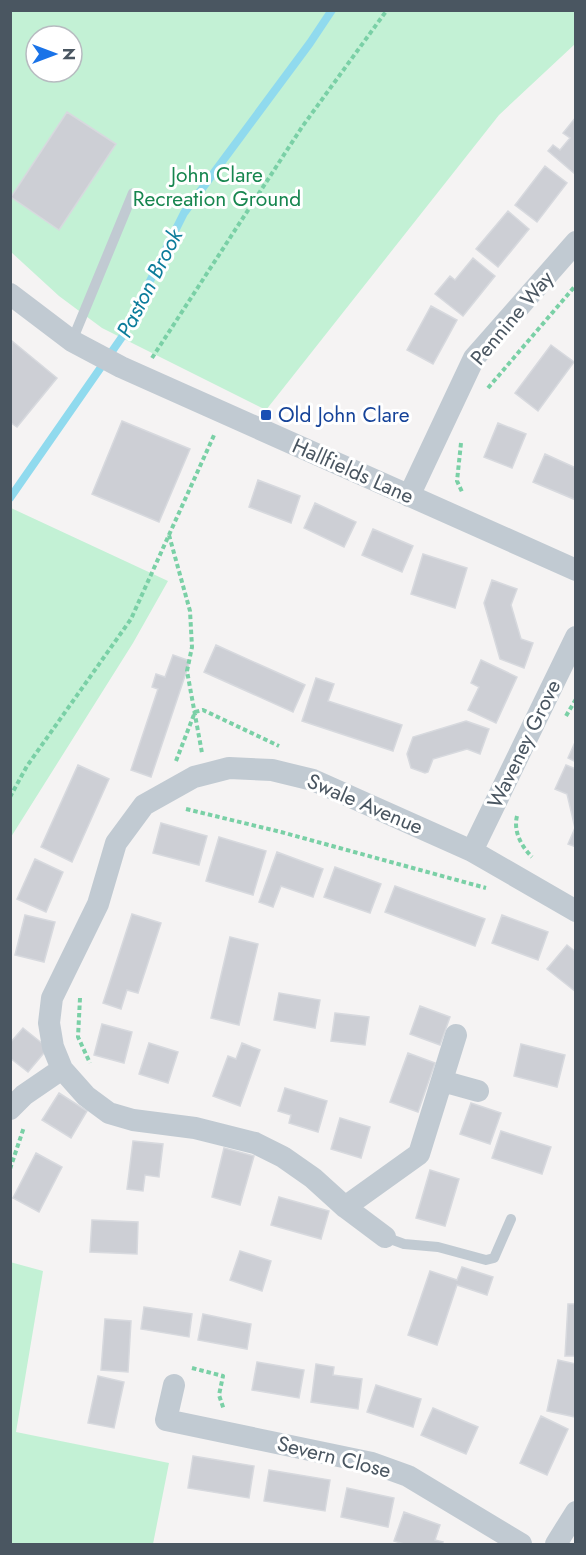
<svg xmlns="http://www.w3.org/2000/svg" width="586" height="1555" font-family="Jost,sans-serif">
<rect width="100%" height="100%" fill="#f5f3f3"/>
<!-- green -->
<path fill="#c3f1d5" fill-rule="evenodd" d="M11 11H575V44L499 115 266 410 102 328 59 296 11 252ZM36 36H72V72H36Z
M11 508 168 581 133 643 11 837Z
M10 1262 43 1271 16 1432 169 1463 153 1544H11Z"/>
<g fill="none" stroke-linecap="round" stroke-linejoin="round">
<!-- stream -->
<path stroke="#90daee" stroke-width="8" d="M10 498 122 337 184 213 310 43 332 10"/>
</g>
<!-- building -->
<path fill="#cdcfd5" stroke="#d7d9de" stroke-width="1.5" d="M67 112 116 144 59 230 11 197Z
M576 117V174H575L548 151 553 145 560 150 570 138 563 133Z
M545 166 567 183 537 222 515 205Z
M508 211 529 229 498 267 476 249Z
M473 258 495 276 463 316 435 294 450 276 455 280Z
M431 306 457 320 433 364 407 350Z
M12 341 57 378 17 427 10 422Z
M551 345 574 362 538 411 515 393Z
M122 421 190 449 159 522 92 494Z
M498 423 526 434 512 468 484 457Z
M545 454 576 468V500L533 482Z
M258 480 300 496 291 523 249 507Z
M315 503 356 522 344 547 304 528Z
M373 529 413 546 402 572 362 555Z
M423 554 467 568 455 608 411 594Z
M492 580 517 589 511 605 521 639 533 643 524 668 500 659 484 603Z
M216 645 305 685 293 712 204 672Z
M173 655 190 661 151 777 131 770 158 689 152 687 156 674 165 677Z
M481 660 517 677 496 723 468 710 479 687 471 683Z
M316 678 334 684 328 701 402 725 393 751 302 721Z
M466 721 489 729 480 754 467 749 433 759 428 772 425 773 411 768 407 754 413 737Z
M576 740V762L568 758Z
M78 765 109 779 72 862 41 847Z
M566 765 576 769V847L568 844 575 828 567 794 555 789Z
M161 823 207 836 199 865 153 853Z
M219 837 266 851 253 895 206 881Z
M277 852 323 869 313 897 281 886 273 907 259 902Z
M35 859 63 872 46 912 17 899Z
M335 867 381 884 370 913 324 897Z
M395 886 485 919 475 946 385 912Z
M132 914 161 923 138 993 127 990 121 1009 103 1003Z
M25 915 55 922 44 962 15 955Z
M502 915 548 932 538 960 492 943Z
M230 937 258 944 239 1025 211 1018Z
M567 945 576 952V992L547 969Z
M279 993 320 1000 315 1028 274 1020Z
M420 1006 450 1017 440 1045 410 1034Z
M335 1013 369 1017 365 1045 331 1041Z
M102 1024 132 1032 124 1063 94 1055Z
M23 1028 48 1048 28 1072 10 1058V1043Z
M149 1043 178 1052 168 1083 139 1074Z
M242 1043 260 1050 240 1106 213 1096 228 1056 236 1059Z
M521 1044 565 1055 557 1087 514 1076Z
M408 1053 435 1063 418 1112 390 1102Z
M285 1088 327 1101 318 1132 289 1123 291 1115 278 1111Z
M59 1093 87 1111 71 1138 42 1120Z
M471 1103 501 1113 490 1144 460 1134Z
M340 1118 370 1127 361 1158 331 1149Z
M501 1131 551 1147 542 1174 492 1158Z
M133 1141 163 1144 159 1177 145 1175 143 1191 127 1189Z
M224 1148 254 1156 240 1205 212 1197Z
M36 1153 62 1167 39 1212 13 1198Z
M430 1170 459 1179 445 1226 416 1218Z
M279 1197 329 1211 321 1239 271 1225Z
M92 1220 138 1222 137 1254 90 1252Z
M240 1251 271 1261 262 1291 230 1280Z
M462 1267 493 1277 487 1295 457 1285 437 1345 408 1335 430 1271 457 1280Z
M568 1304H576V1356H565Z
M144 1307 192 1314 189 1337 141 1329Z
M203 1314 251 1324 247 1349 198 1340Z
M105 1319 131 1321 128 1372 101 1370Z
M558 1360 576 1364 575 1417 547 1411Z
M257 1362 304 1370 299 1398 252 1390Z
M316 1364 334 1367 333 1375 362 1379 358 1409 311 1402Z
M98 1376 124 1382 114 1428 88 1423Z
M376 1385 421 1399 413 1427 367 1412Z
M433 1408 478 1427 466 1454 421 1435Z
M541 1416 568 1429 547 1475 520 1463Z
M193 1456 254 1466 249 1498 188 1488Z
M269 1470 330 1480 325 1511 264 1501Z
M347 1488 394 1498 388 1527 341 1517Z
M404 1512 440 1525 435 1540 443 1542 442 1544H404L394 1541Z"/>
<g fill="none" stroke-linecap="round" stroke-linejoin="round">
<!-- path -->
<path stroke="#7ad0a6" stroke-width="4" stroke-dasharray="4.5 3" stroke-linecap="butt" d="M152 358 302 127 387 10
M488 388 576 285
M461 443 457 481 463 494
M169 535 190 611 192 647 187 671 202 753
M566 716 576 699
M176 761 195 712 203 710 279 746
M10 797 27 766 131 619 215 433
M186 809 281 832 486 888
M517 816C513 832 522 847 532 857
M80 998 78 1037 90 1063
M10 1169 24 1127
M192 1368 223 1376 219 1395 224 1410"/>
<!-- service -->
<path stroke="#c1cad2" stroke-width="10" d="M72 341 133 193
M385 1237 404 1244 438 1247 486 1260 494 1258 511 1219"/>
<!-- minor -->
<path stroke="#c1cad2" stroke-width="22" d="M10 294 72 341 121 367 576 570
M409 496 474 358 576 242
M472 851 576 637
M442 1081 478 1091
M10 1109 24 1095 62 1069
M345 1207 419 1154 456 1035
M385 1237 345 1207 313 1178 283 1157 255 1143 195 1128 133 1120 109 1113 86 1096 62 1069 53 1047 49 1023 52 998 98 904 116 843 144 805 194 777 229 768 272 770 313 780 472 851 576 911
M174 1385 166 1420 372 1463 408 1476 521 1544
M556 1544 576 1512"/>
</g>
<!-- markers -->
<rect fill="#1a4fb4" stroke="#fff" stroke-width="2" x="260" y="409" width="12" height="12" rx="3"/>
<g text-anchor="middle" stroke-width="6" stroke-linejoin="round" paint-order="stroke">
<!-- park labels -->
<g font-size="21" fill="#17864f" stroke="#fff">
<text x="217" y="182">John Clare<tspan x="217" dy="24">Recreation Ground</tspan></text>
</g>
<!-- street labels -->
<g font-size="21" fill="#4a5661" stroke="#fff">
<text transform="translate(512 318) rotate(-50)" y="7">Pennine Way</text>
<text transform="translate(353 471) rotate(24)" y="7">Hallfields Lane</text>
<text transform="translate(524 744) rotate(-64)" y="7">Waveney Grove</text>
<text transform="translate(365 804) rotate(23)" y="7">Swale Avenue</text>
<text transform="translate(334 1457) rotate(14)" y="7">Severn Close</text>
</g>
<!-- transit labels -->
<g font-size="21" fill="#164399" stroke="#fff" text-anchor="start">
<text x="278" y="422">Old John Clare</text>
</g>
<!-- water labels -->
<g font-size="22" font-style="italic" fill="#0c7c9b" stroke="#fff">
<text transform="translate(149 283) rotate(-63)" y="8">Paston Brook</text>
</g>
</g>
<!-- border -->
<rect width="586" height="1555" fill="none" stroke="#4a5661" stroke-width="24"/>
<!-- north arrow -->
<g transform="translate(54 54) rotate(90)"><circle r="28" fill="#ffffff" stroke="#b7bbc0" stroke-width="1.5"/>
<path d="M0-4.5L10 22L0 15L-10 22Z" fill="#1a73e8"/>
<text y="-9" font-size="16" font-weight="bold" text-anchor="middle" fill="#4a5661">N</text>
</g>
</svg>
